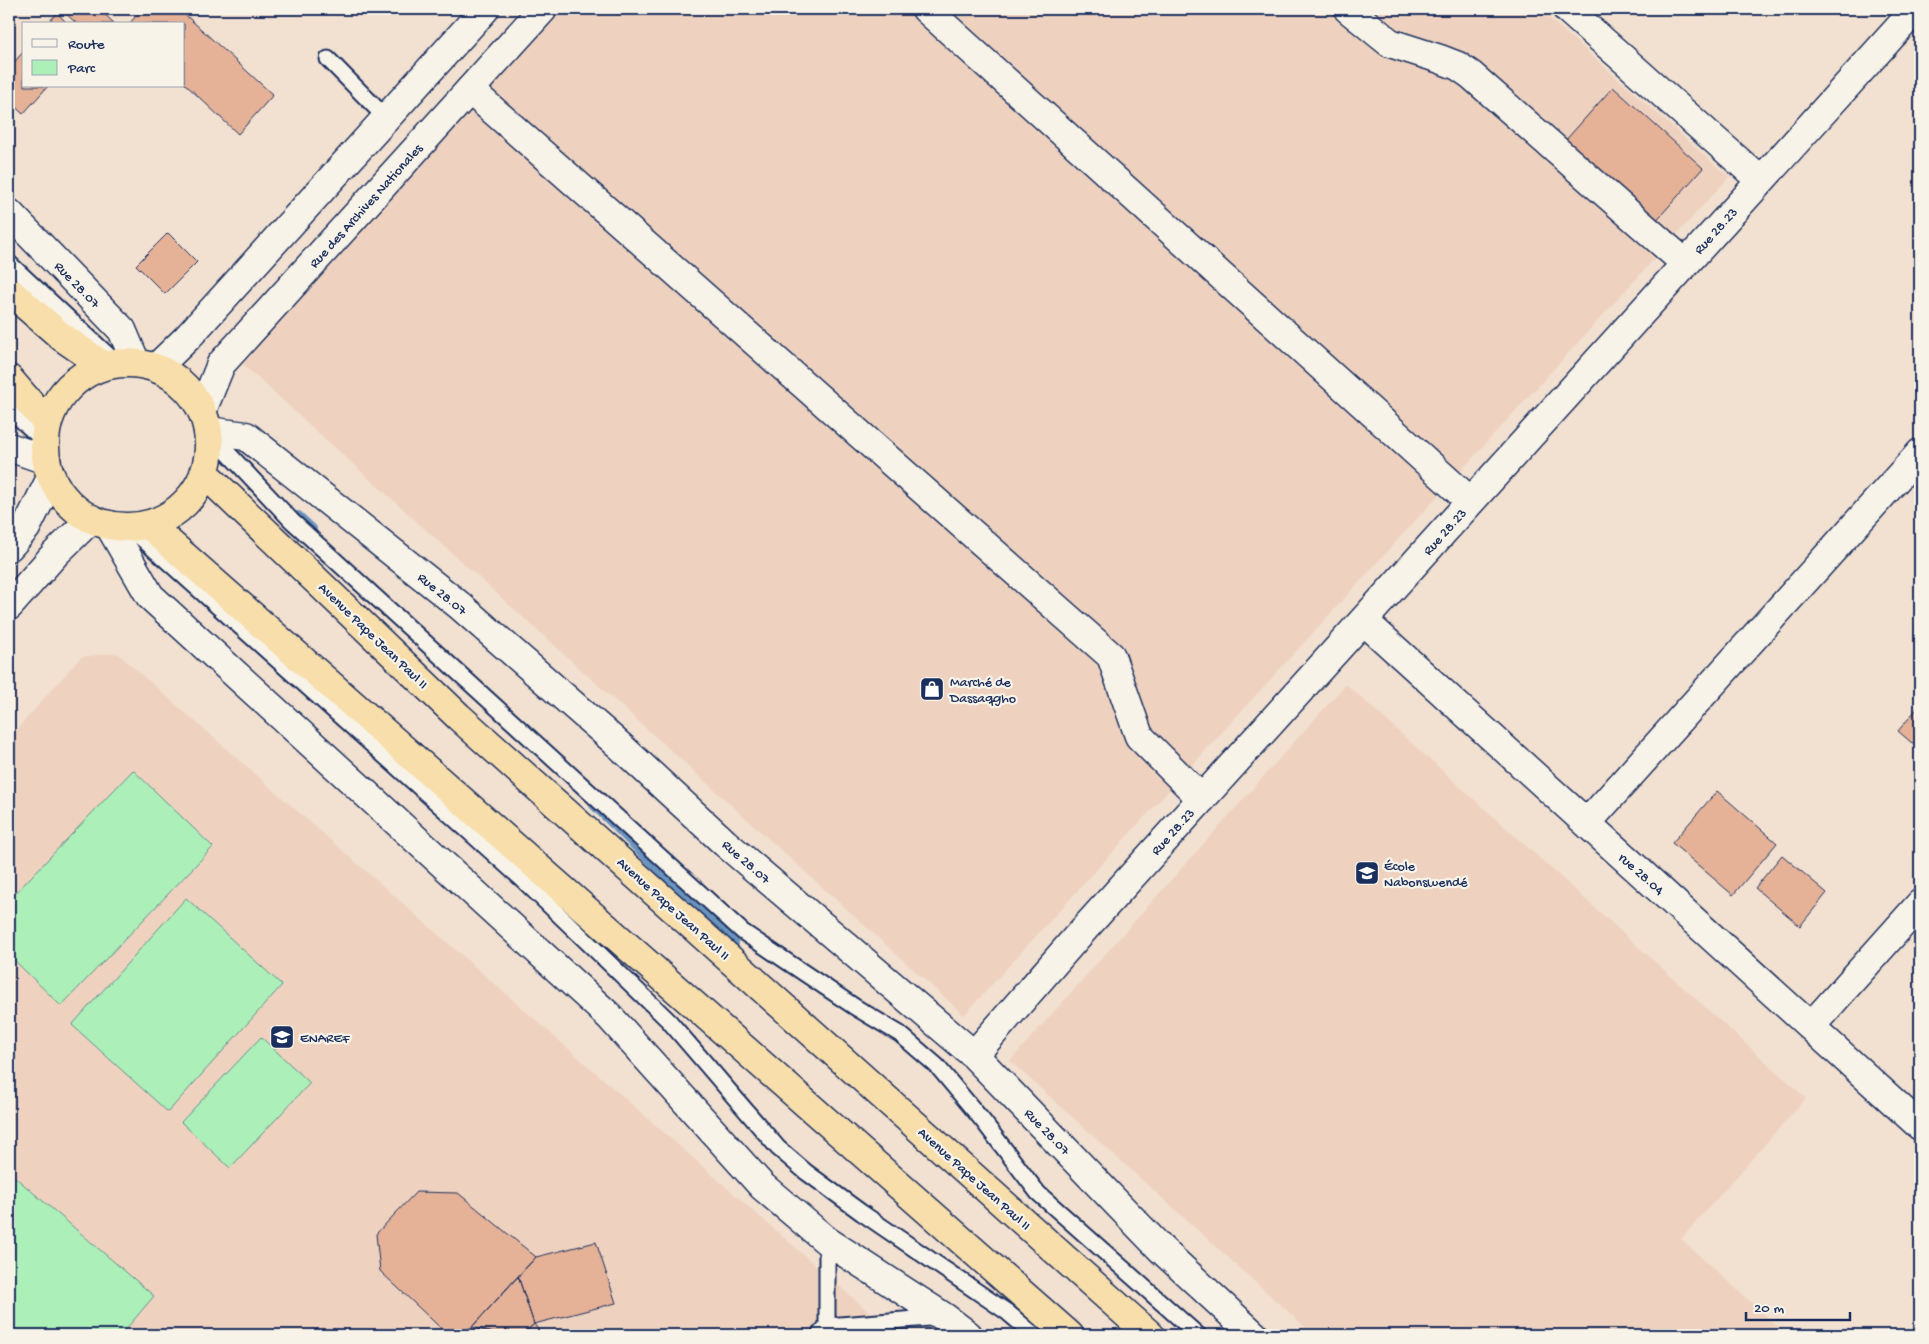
<svg xmlns="http://www.w3.org/2000/svg" width="1929" height="1344" font-family="'Gochi Hand',sans-serif">
<rect width="100%" height="100%" fill="#f2e0d0"/>
<filter id="ink" filterUnits="userSpaceOnUse"><feTurbulence type="fractalNoise" baseFrequency=".02" numOctaves="2"/><feDisplacementMap in="SourceGraphic" scale="10" xChannelSelector="R" yChannelSelector="G"/><feConvolveMatrix kernelMatrix="1 2 1 2 8 2 1 2 1" color-interpolation-filters="sRGB"/></filter>
<g filter="url(#ink)">
<!-- built -->
<path fill="#eed2bf" d="M562 9H1539L1729 177 964 1015 241 363Z
M117 653 895 1335H9V738L81 657Z
M1346 684 1806 1098 1681 1239 1787 1335H1314L1010 1061Z"/>
<!-- green -->
<path fill="#acefb9" stroke="#648f8c" d="M133 770 213 847 61 1006 9 955V900Z
M186 898 282 985 168 1112 72 1025Z
M261 1037 310 1083 230 1168 181 1122Z
M9 1172 154 1296 121 1335H9Z"/>
<g fill="none" stroke-linecap="round" stroke-linejoin="round">
<!-- stream -->
<path stroke="#6a93be" stroke-width="10" d="M298 516 312 529
M594 805 734 943"/>
</g>
<!-- building -->
<path fill="#e5b298" stroke="#1b2f5e" d="M61 9H99L115 24H77Z
M142 9H179L273 95 238 134 184 83V24H129Z
M57 13 68 24H47Z
M24 51V86H48L23 114 9 101V68Z
M1613 87 1703 168 1654 223 1564 142Z
M168 233 197 262 165 294 136 265Z
M1920 705V750L1898 731Z
M1717 791 1777 843 1733 895 1672 843Z
M1782 855 1827 893 1800 926 1755 888Z
M416 1192 458 1193 536 1257 472 1327 458 1335H448L380 1271 376 1234Z
M596 1242 616 1303 534 1324 518 1276 536 1257Z
M518 1276 534 1324 522 1335H500L472 1327Z
M534 1324 542 1335H522Z
M472 1327 500 1335H458Z"/>
<g fill="none" stroke-linecap="round" stroke-linejoin="round">
<defs>
<path id="lane" d="M328 59 386 118
M9 263 109 356
M9 409 44 441
M209 433 292 521 743 932 855 1007 900 1034 937 1066 983 1121 1038 1193 1198 1335
M129 527 524 881 669 1021 778 1148 806 1172 862 1213 1007 1312 1034 1335
M827 1326 942 1317
M819 1335 827 1326V1241"/>
<path id="street" d="M926 9 1470 501
M1348 9 1390 43 1440 59 1458 66 1471 75 1685 263
M1567 9 1760 180
M470 90 1111 656 1139 736 1202 799
M9 213 122 330 136 363
M208 431 246 436 459 605 619 745 725 843 974 1055 1161 1249 1254 1335
M9 447 46 460
M109 525 150 596 609 1016 762 1186 827 1241 944 1317 968 1335
M1364 621 1920 1126
M1587 823 1920 453
M1811 1026 1920 904
M974 1055 1076 938 1916 9"/>
<path id="secondary" d="M156 368 187 338 485 9
M202 411 221 364 543 9
M9 547 26 528 51 478
M9 606 56 553 91 519"/>
<path id="highway" d="M9 291 62 337 104 366
M45 445a82 82 0 1 1 164 0a82 82 0 1 1-164 0Z
M9 379 47 423
M204 473 459 717 1150 1335
M149 525 1069 1335"/>
</defs>
<!-- lane casing -->
<use href="#lane" stroke="#1b2f5e" stroke-width="19"/>
<!-- street casing -->
<use href="#street" stroke="#1b2f5e" stroke-width="31"/>
<!-- secondary casing -->
<use href="#secondary" stroke="#1b2f5e" stroke-width="31"/>
<!-- highway casing -->
<use href="#highway" stroke="#1b2f5e" stroke-width="31"/>
<!-- lane -->
<use href="#lane" stroke="#f7f3e8" stroke-width="15"/>
<!-- street -->
<use href="#street" stroke="#f7f3e8" stroke-width="28"/>
<!-- secondary -->
<use href="#secondary" stroke="#f7f3e8" stroke-width="28"/>
<!-- highway -->
<use href="#highway" stroke="#f8deab" stroke-width="28"/>
</g>
</g>
<!-- icons -->
<defs>
<symbol id="shop-square" viewBox="-11 -11 22 22"><rect x="-9" y="-9" width="18" height="18" rx="4" fill="#1b2f5e" stroke="#f7f3e8"/><path d="M-5-2.5h2.3a2.7 3.5 0 0 1 5.4 0H5L5.5 6h-11ZM-1.5-2.5h3a1.5 2.3 0 0 0-3 0Z" fill="#fff"/></symbol>
<symbol id="school-square" viewBox="-11 -11 22 22"><rect x="-9" y="-9" width="18" height="18" rx="4" fill="#1b2f5e" stroke="#f7f3e8"/><path d="M0-5L7-2L0 1L-7-2ZM-4 1L0 2.5L4 1V4Q0 6-4 4Z" fill="#fff"/></symbol>
<symbol id="university-square" viewBox="-11 -11 22 22"><rect x="-9" y="-9" width="18" height="18" rx="4" fill="#1b2f5e" stroke="#f7f3e8"/><path d="M0-5L7-2L0 1L-7-2ZM-4 1L0 2.5L4 1V4Q0 6-4 4Z" fill="#fff"/></symbol>
</defs>
<g fill-rule="evenodd">
<use href="#shop-square" x="918" y="675" width="28" height="28"/>
<use href="#school-square" x="1353" y="859" width="28" height="28"/>
<use href="#university-square" x="268" y="1023" width="28" height="28"/>
</g>
<g text-anchor="middle" stroke-width="4.5" stroke-linejoin="round" paint-order="stroke">
<!-- street labels -->
<g font-size="14" fill="#1b2f5e" stroke="#f7f3e8">
<text transform="translate(365 205) rotate(-48)" y="5">Rue des Archives Nationales</text>
<text transform="translate(1715 230) rotate(-48)" y="5">Rue 28.23</text>
<text transform="translate(78 284) rotate(46)" y="5">Rue 28.07</text>
<text transform="translate(1444 531) rotate(-48)" y="5">Rue 28.23</text>
<text transform="translate(443 593) rotate(39)" y="5">Rue 28.07</text>
<text transform="translate(374 635) rotate(44)" y="5">Avenue Pape Jean Paul II</text>
<text transform="translate(1172 831) rotate(-48)" y="5">Rue 28.23</text>
<text transform="translate(747 861) rotate(41)" y="5">Rue 28.07</text>
<text transform="translate(1642 873) rotate(42)" y="5">rue 28.04</text>
<text transform="translate(674 908) rotate(42)" y="5">Avenue Pape Jean Paul II</text>
<text transform="translate(1048 1131) rotate(46)" y="5">Rue 28.07</text>
<text transform="translate(975 1178) rotate(42)" y="5">Avenue Pape Jean Paul II</text>
</g>
<!-- poi labels -->
<g font-size="14" fill="#1b2f5e" stroke="#f7f3e8" text-anchor="start">
<text x="950" y="686">Marché de<tspan x="950" dy="16">Dassaqgho</tspan></text>
<text x="1384" y="870">École<tspan x="1384" dy="16">Nabonswendé</tspan></text>
<text x="300" y="1042">ENAREF</text>
</g>
</g>
<!-- margin -->
<rect width="1929" height="1344" fill="none" stroke="#f7f3e8" stroke-width="30"/>
<rect x="15" y="15" width="1899" height="1314" fill="none" stroke="#1b2f5e" stroke-width="2" filter="url(#ink)"/>
<!-- legend -->
<rect x="22" y="22" width="162" height="65" fill="#f7f3e8" stroke="#9fa5b1"/>
<rect x="32" y="39" width="25" height="8" fill="#f7f3e8" stroke="#9fa5b1"/>
<text x="68" y="48" font-size="15" fill="#1b2f5e">Route</text>
<rect x="32" y="60" width="25" height="15" fill="#acefb9" stroke="#9fa5b1"/>
<text x="68" y="72" font-size="15" fill="#1b2f5e">Parc</text>
<!-- scale -->
<path d="M1746 1312v8h104v-8" fill="none" stroke="#1b2f5e" stroke-width="2.5"/>
<text x="1754" y="1312" font-size="15" fill="#1b2f5e" stroke="#f7f3e8" stroke-width="4" paint-order="stroke">20 m</text>
</svg>
